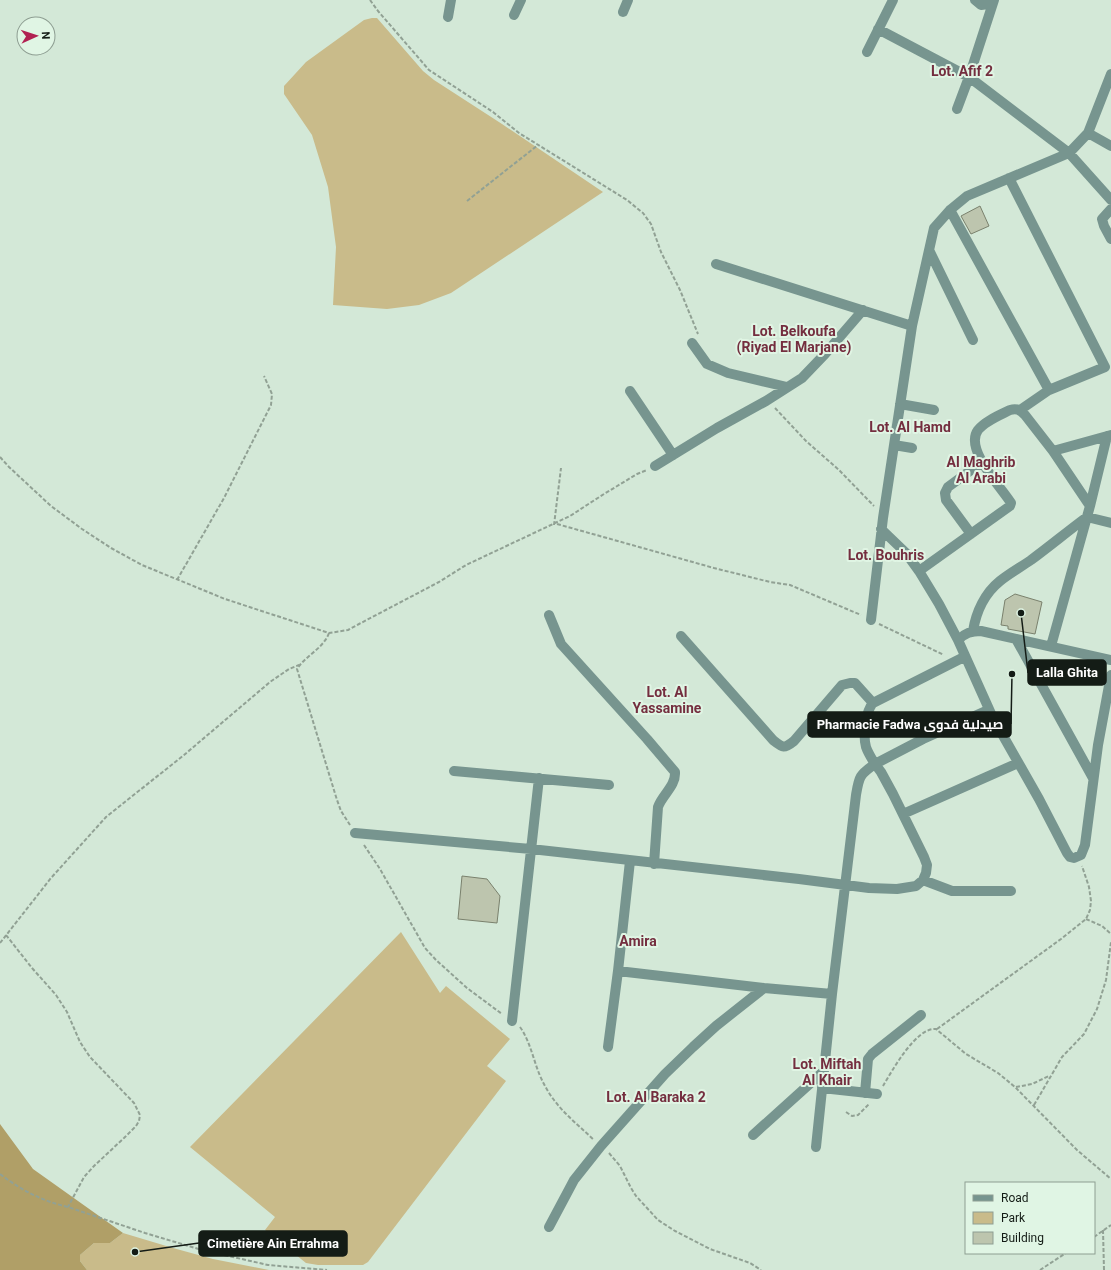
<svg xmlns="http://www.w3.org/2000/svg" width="1111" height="1270" font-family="Roboto,Cairo,sans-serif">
<rect width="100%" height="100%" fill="#d3e8d7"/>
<!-- green -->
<path fill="#c9bb8a" d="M372 18H377L423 71 434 80 502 124 603 192 451 293 419 305 387 309 333 305 336 247 328 187 312 135 284 94V86L306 62 364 20Z
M401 932 440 993 446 986 510 1039 487 1066 506 1081 368 1262 363 1265H318L306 1263 265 1230 275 1217 190 1147Z
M123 1233 173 1248 213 1259 269 1270H87L80 1261V1255L94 1243H110Z"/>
<!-- forest -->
<path fill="#b09f67" d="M0 1124 33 1169 123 1233 110 1243H94L80 1255V1261L87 1270H0Z"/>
<!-- building -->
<path fill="#bdc5ae" stroke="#7a816d" d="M980 206 989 226 971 234 961 216Z
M1015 594 1042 602 1035 634 1008 629V626L1001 625 1005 600Z
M462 876 487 879 500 896 497 923 458 919Z"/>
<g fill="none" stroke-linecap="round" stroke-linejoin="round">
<!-- path -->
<path stroke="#91a194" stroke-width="2" stroke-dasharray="4 2" stroke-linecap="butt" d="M370 0 378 11 429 70 493 112 519 133 627 200 643 213 651 224 661 252 680 290 698 334
M467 201 538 145
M775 408 806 441 839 470 874 506
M0 457 9 467 51 506 82 529 111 548 142 565 225 599 329 633 348 630 359 624 439 582 466 565 570 516 604 494 637 474 647 470
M557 524 714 568 770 582 790 585 861 615
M554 525 561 468
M177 580 224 498 271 405 272 394 264 376
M879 624 944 655
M329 633C323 649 306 655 297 669L337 800 341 811 350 825
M364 845 380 869 425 948 436 960 467 988 502 1014
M1086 919 1102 926 1111 934
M6 935 32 968 56 995 67 1012 80 1042 90 1057 134 1103 140 1115 139 1121 136 1126 124 1138 94 1166 84 1177 68 1207
M0 943 51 878 106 817 184 755 270 682 289 669 299 665
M520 1027C532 1044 534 1066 544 1084 556 1108 575 1122 594 1140
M937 1029 1061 939 1086 919 1090 910 1091 901 1089 887 1082 866
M883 1086C892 1071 916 1027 936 1029L966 1054 998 1073 1015 1087 1077 1150 1111 1179
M1016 1087 1032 1084 1049 1076
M1034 1105 1062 1057 1084 1034 1097 1009 1106 980 1111 942
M846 1112 852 1116 858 1115 869 1104
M609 1153 620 1166 631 1188 636 1196 658 1220 675 1231 710 1249 750 1263 761 1270
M0 1174C21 1190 42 1201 68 1207L145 1233 212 1253 233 1257 268 1265 327 1270
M1103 1230 1104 1270
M1094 1237 1111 1225
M1040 1270 1066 1253"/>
<!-- minor -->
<path stroke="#77958f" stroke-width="10" d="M975 0 981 5 988 4 994 0
M623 12 628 0
M514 15 521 0
M448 17 451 0
M878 29 969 77 1069 153 1111 200
M867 52 893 0
M957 109 969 77 994 0
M1088 133 1111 146
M1009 178 1105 367 1049 390 1020 410
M1111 209 1102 219 1104 226 1111 239
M950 210 1049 390
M929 250 973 340
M716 264 912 326
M692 343 707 364 728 373 787 387
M630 391 673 455
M900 404 934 410
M894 445 912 448
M1053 451 1111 435
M655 466 717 428 766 401 802 378 825 354 863 310
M881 529 906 553 919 571 939 604 958 640 993 718 1039 799 1067 853 1070 857 1074 858 1081 855 1085 845 1098 745 1111 675
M971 534 946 500 945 493 948 487 982 462
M919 571 1010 506 1011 503C1001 487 964 449 978 430 985 421 1000 415 1010 410 1017 408 1020 410 1025 415L1053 451 1090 506
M549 615 561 644 647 739 675 772C676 786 662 795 658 807L654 864
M871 620 883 518 912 326 934 228 950 210 967 196 1069 153 1088 133 1111 74
M973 631C976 612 985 593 1000 581 1010 573 1021 567 1031 560 1050 546 1068 531 1087 517L1111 523
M681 636 773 740C783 748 784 749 794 741L842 685 850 683H855L873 703
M1016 639 1093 778
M958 640C965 633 971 631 981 631L1111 660
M1051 646 1090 506 1107 436
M454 771 609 785
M903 814 1018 763
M355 833 531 849 799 879 869 888 897 889 916 886 923 880 926 873 927 865 924 857 893 794 881 772 875 764 923 739 988 710
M630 861 618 971 764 988 832 994 856 795C859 777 859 775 875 764 872 759 868 753 866 747 863 736 865 712 873 703L964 657
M923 880 952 891H1011
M512 1021 539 778
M608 1047 618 971
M822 1088 877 1094
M865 1093 868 1059 872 1054 921 1015
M753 1135 824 1071
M816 1147 832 994
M549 1227 574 1180 601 1146 665 1074 693 1047 716 1026 764 988"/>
</g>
<g text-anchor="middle" stroke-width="4" stroke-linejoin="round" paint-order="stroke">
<!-- quarter labels -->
<g font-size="14" font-weight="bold" fill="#742e3f" stroke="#e0f5e4">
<text x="962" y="76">Lot. Afif 2</text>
<text x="794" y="336">Lot. Belkoufa<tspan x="794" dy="16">(Riyad El Marjane)</tspan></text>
<text x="910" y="432">Lot. Al Hamd</text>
<text x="981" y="467">Al Maghrib<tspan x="981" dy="16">Al Arabi</tspan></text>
<text x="886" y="560">Lot. Bouhris</text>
<text x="667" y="697">Lot. Al<tspan x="667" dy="16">Yassamine</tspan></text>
<text x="638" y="946">Amira</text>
<text x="827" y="1069">Lot. Miftah<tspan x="827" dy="16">Al Khair</tspan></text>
<text x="656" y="1102">Lot. Al Baraka 2</text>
</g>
</g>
<!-- callouts -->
<path fill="none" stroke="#141c16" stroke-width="1.5" d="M1021 613L1028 673M1012 674L1011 724M135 1252L199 1243"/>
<g fill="#141c16" stroke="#e0f5e4" stroke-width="1.5">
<circle cx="1021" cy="613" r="4"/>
<circle cx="1012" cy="674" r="4"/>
<circle cx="135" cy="1252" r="4"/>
</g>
<g fill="#141c16" stroke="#141c16" stroke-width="1.5">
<rect x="1028" y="660" width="78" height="25" rx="4"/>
<rect x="808" y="712" width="203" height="25" rx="4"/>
<rect x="199" y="1231" width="148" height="25" rx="4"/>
</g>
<g font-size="13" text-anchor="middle" font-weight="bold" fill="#fff">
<text x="1067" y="677">Lalla Ghita</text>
<text x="910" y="729">Pharmacie Fadwa صيدلية فدوى</text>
<text x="273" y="1248">Cimetière Ain Errahma</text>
</g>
<!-- legend -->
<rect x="965" y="1182" width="130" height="72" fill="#e0f5e4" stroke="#8e9e92"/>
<rect x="973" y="1195" width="20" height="6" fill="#77958f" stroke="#8e9e92"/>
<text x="1001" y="1202" font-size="12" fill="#141c16">Road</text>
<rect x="973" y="1212" width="20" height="12" fill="#c9bb8a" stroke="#8e9e92"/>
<text x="1001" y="1222" font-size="12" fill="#141c16">Park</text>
<rect x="973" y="1232" width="20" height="12" fill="#bdc5ae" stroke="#8e9e92"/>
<text x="1001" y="1242" font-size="12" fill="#141c16">Building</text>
<!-- north arrow -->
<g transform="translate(36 36) rotate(87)"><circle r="19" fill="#e0f5e4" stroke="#8e9e92"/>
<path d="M0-3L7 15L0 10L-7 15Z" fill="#b12152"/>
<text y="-6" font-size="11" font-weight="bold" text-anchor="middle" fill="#141c16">N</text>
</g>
</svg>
